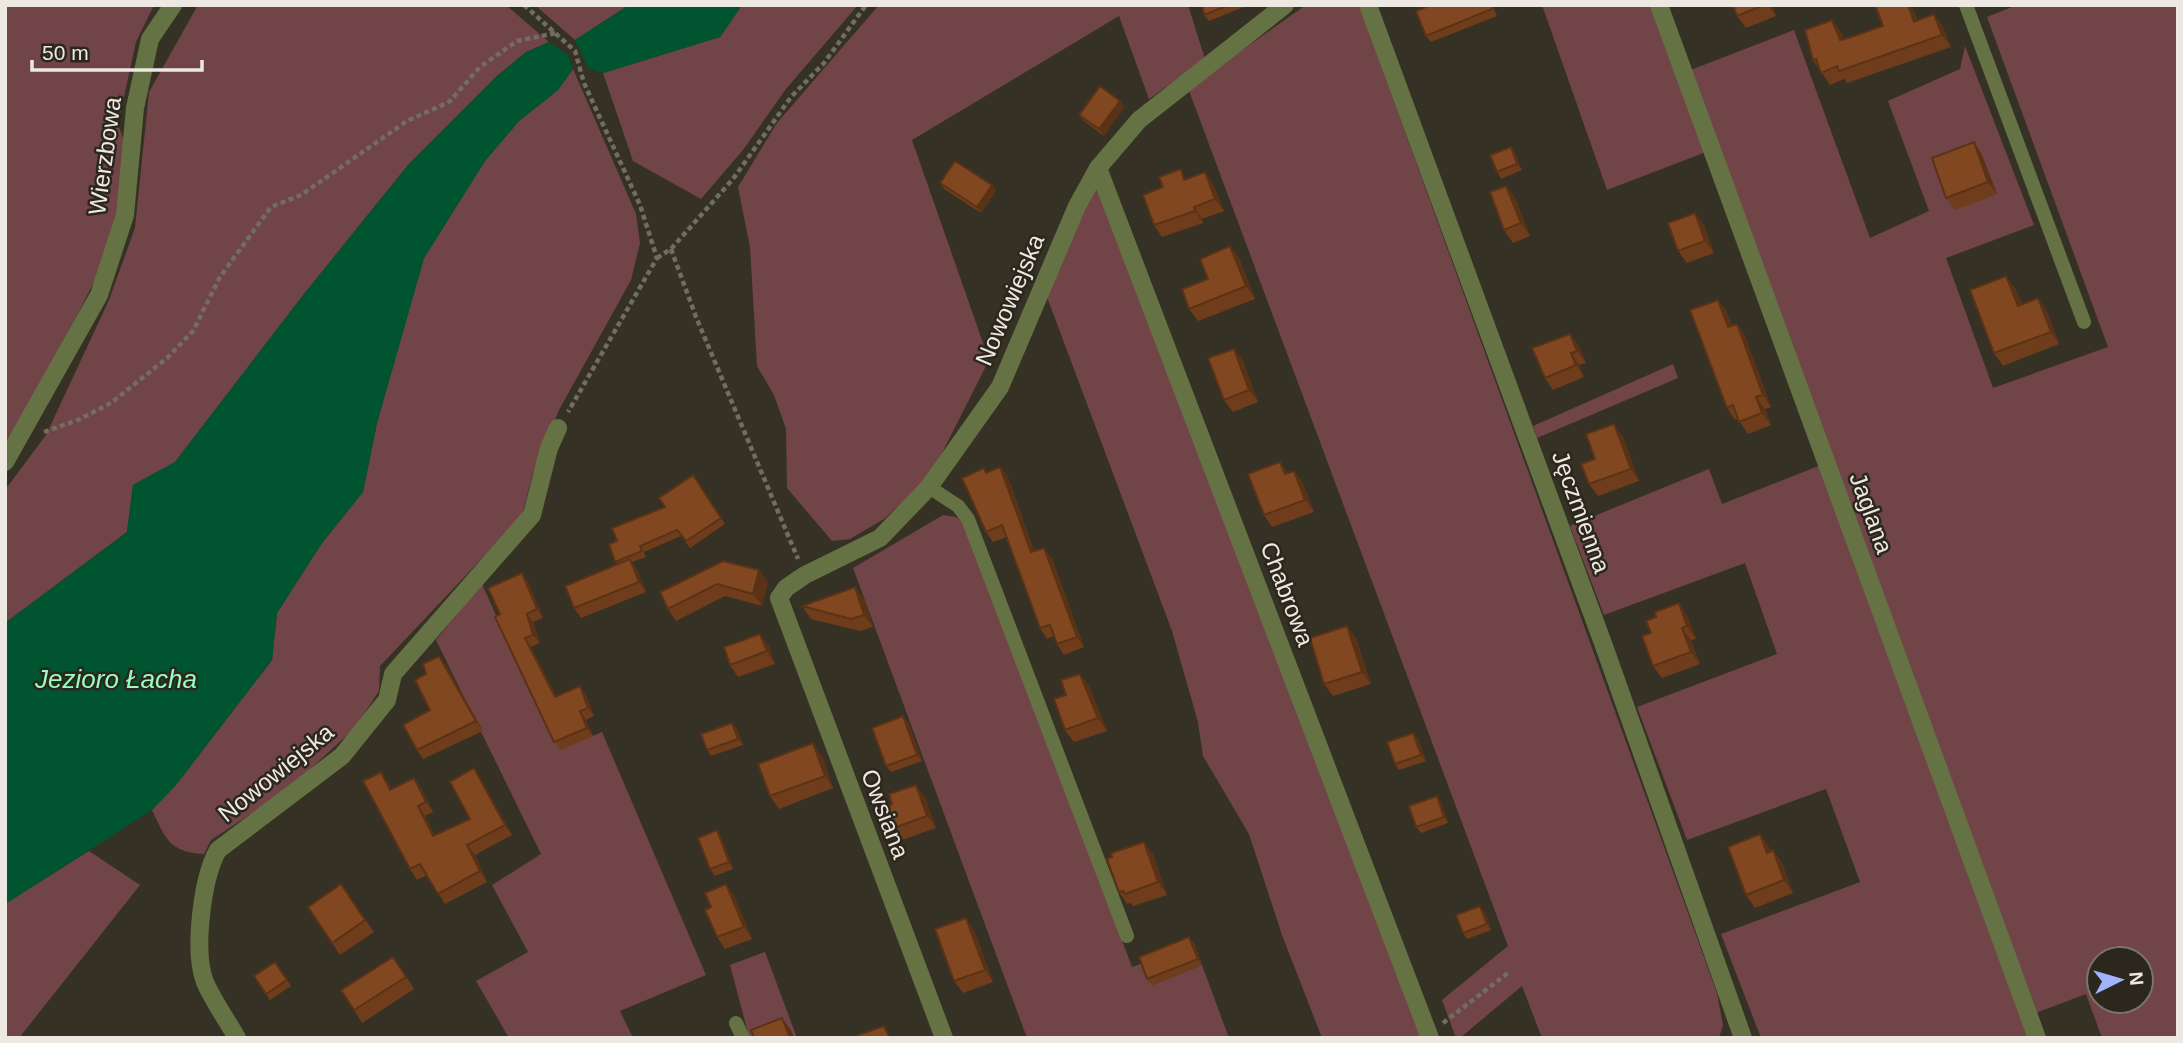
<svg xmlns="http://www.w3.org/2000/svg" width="2183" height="1043" font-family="Arial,sans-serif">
<rect width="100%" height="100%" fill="#363125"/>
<!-- green -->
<path fill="#714547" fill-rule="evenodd" d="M5 5H154L136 42 118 124 125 144 119 208 97 276 38 392 5 443Z
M198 5H506L549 42 526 52 497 76 408 165 304 294 175 462 133 485 127 532 5 623V490L46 435 109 300 135 228 149 92Z
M535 5H629L575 40Z
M742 5H858L786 89 743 150 701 199 633 161 603 73 720 37Z
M879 5H1188L1205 59 1149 99 1119 16 912 140 989 360 930 477 884 519 850 539 832 541 787 488 786 429 774 395 757 366 750 247 738 187 777 123Z
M1306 5H1359L1717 993 1723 1025 1719 1038H1542L1522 986 1460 1038H1456L1442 1000 1508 946 1188 88Z
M1542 5H1652L1706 152 1607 190Z
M2017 5H2178V1038H2102L2086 994 2033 1014 1688 71 1794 30 1870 238 1929 211 1888 101 1960 69 1965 46 2034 225 1946 258 1993 388 2108 347 1987 17ZM2099 959H2141V1001H2099Z
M573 69 636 214 640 243 631 280 559 410 532 476 522 516 380 666 379 691 355 728 286 791 211 840 204 854C169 852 166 839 152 810L176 785 272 660 277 613 322 543 363 492 377 423 424 258 485 161 519 121 558 90Z
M1097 181 1421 1038H1322L1282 935 1249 834 1203 756 1198 722 1172 631 1047 297 1058 265Z
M1673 364 1678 378 1537 438 1533 426Z
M1821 465 2031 1038H1761L1721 934 1860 882 1826 789 1687 840 1637 707 1777 654 1745 563 1604 615 1570 526 1709 469 1722 504Z
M943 515 956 517 966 525 1132 967 1143 963 1152 985 1202 965 1229 1038H1027L853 568Z
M482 584 512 651 593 736 602 732 706 975 620 1011 633 1038H509L476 981 528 952 492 885 541 854 436 640Z
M89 851 140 885 19 1038H5V904Z
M765 952 797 1038H750L748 1033 730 965Z"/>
<!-- water -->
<path fill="#005430" d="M629 5H742L720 37 603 73 588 68 575 40Z
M549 42 568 55 573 69 558 90 519 121 485 161 424 258 377 423 363 492 322 543 277 613 272 660 176 785 152 810 5 904V623L127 532 133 485 175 462 304 294 408 165 497 76 526 52Z"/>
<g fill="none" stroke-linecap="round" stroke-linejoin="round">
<!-- path -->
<path stroke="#726d63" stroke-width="4.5" stroke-dasharray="5 3.5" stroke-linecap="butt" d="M524 5 575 51 584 83 640 205 657 258 568 412
M671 249 696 317 798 559
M657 258 671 249 733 179 791 97 824 63 866 5
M44 432 78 420 111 403 167 358 193 331 220 277 271 207 301 195 407 121 449 102 480 67 517 41 556 33
M1443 1023 1508 973"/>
<!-- lane -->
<path stroke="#657344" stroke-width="14" d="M1966 5 2084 322
M929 487 958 506 968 519 1127 936
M736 1023 743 1038"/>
<!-- street -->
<path stroke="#657344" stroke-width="18" d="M1368 5 1604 646 1743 1038
M1659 5 2037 1038
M1098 168 1430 1038
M5 462 99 295 125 215 135 108 150 39 173 5
M237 1038C227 1020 213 1001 205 982 193 952 202 878 218 850L342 756 387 700 393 674 532 515 549 448 558 428
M944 1038 779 598 786 588 805 575 880 538 929 487 1000 387 1077 206 1098 168 1139 120 1285 5"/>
</g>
<!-- wall -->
<path fill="#6f3d1c" d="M1202 5H1249L1209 21 1204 15Z
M1431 5H1492L1497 16 1431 42 1426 36Z
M1730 5H1772L1776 16 1746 28 1737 16 1734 8H1732Z
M1913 9 1918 21 1934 14 1943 27 1951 47 1847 83 1844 79 1830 85 1813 60 1832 20 1841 32 1844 39 1883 26Z
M1120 101 1124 107 1104 136 1084 121 1079 115Z
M1974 142 1982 155 1997 194 1955 210 1946 198Z
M1515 153 1522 170 1501 179 1497 172Z
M1205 172 1213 184 1224 211 1202 219 1203 223 1162 237 1154 225 1187 178Z
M940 183 992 185 996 191 981 213 944 189Z
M1506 186 1515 198 1530 236 1513 243 1504 230Z
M1695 213 1704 225 1714 253 1687 263 1678 251Z
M1230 246 1239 258 1255 299 1198 321 1189 309Z
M2015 288 2022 304 2047 311 2059 344 2003 366 1994 353Z
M1718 300 1727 312 1732 326 1737 324 1745 336 1771 407 1765 409 1771 425 1748 434 1738 419 1735 420 1727 408Z
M1570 334 1579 346 1586 363 1579 365 1584 377 1553 390 1545 378Z
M1234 349 1243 361 1258 402 1233 412 1224 400Z
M1623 437 1639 481 1598 496 1589 484 1595 459Z
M1000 467 1008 477 1034 551 1052 558 1084 647 1064 655 1057 644 1054 636 1047 639 1040 628 1007 537 993 542 986 532 987 473Z
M1294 471 1303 483 1314 512 1272 527 1264 515 1288 473Z
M693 475 725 524 690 548 681 536 644 552 646 557 632 562 637 570 646 592 581 618 574 608 617 564 615 562 617 541 665 507Z
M759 570 768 582 762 606 725 596 676 621 668 609 660 592Z
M528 582 543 618 533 622 540 643 531 647 556 696 586 695 594 716 586 720 593 736 561 750 554 742 500 614Z
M855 587 864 599 873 627 860 631 811 619 802 606Z
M1687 615 1696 639 1691 640 1700 664 1662 678 1653 666Z
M1356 638 1371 684 1333 696 1324 684Z
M769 646 775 664 738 677 730 665Z
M446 665 483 731 423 759 417 750Z
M1080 674 1089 686 1107 731 1074 742 1065 730 1066 695Z
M908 722 922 761 891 772 886 766Z
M732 723 737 729 743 745 711 756 707 750Z
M1418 739 1426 761 1399 770 1395 764Z
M822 756 833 788 779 809 770 796Z
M474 768 481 779 512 835 475 855 487 882 445 904 427 875 417 880 410 869 388 782 391 789 421 788 433 812 425 816 435 836 470 819Z
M925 797 936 828 896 842 888 830Z
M1441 802 1448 823 1421 833 1416 827Z
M717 830 721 837 733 869 715 876 710 869Z
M1760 834 1769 847 1771 851 1773 850 1782 863 1793 893 1755 908 1746 895Z
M1153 854 1167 895 1133 906 1131 903 1127 904 1119 892Z
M341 884 374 932 340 955 308 907Z
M734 896 752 939 725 949 717 937Z
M1485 912 1491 930 1467 939 1463 933Z
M974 930 993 982 963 993 954 981Z
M1194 943 1202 965 1152 985 1147 979Z
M275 962 291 986 270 1000 254 976Z
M402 969 414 989 362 1023 354 1010Z"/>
<!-- shaded-wall -->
<path fill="#5a3216" d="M1768 5H1772L1776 16Z
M1908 5H1910L1913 9 1923 34 1914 22Z
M1934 14 1943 27 1951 47 1942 35Z
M1832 20 1841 32 1849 52 1840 40Z
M1120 101 1124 107 1104 136 1099 129Z
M1974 142 1982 155 1997 194 1988 182Z
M1511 147 1515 153 1522 170 1517 164Z
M1205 172 1213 184 1224 211 1215 199Z
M992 185 996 191 981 213 977 207Z
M1506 186 1515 198 1530 236 1521 223Z
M1194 207 1202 219 1203 223 1195 211Z
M1695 213 1704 225 1714 253 1705 241Z
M1230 246 1239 258 1255 299 1246 286Z
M2006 276 2015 288 2027 318 2018 306Z
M2038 298 2047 311 2059 344 2051 332Z
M1718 300 1727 312 1737 339 1728 327Z
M1737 324 1745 336 1771 407 1763 395Z
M1570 334 1579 346 1586 363 1577 351Z
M1234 349 1243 361 1258 402 1249 390Z
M1571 353 1579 365 1584 377 1576 365Z
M1756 397 1765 409 1771 425 1762 413Z
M1614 424 1623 437 1639 481 1631 469Z
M1280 462 1289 474H1285Z
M1000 467 1008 477 1038 563 1031 552Z
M1294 471 1303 483 1314 512 1305 500Z
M1044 548 1052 558 1084 647 1077 637Z
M630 559 637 570 646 592 639 582Z
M759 570 768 582 762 606 753 594Z
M522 573 528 582 543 618 537 609Z
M855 587 864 599 873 627 864 615Z
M1679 603 1687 615 1696 639 1687 626Z
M527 614 533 622 540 643 533 635Z
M1347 626 1356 638 1371 684 1362 672Z
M1682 628 1691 640 1700 664 1691 652Z
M760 634 769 646 775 664 767 651Z
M525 638 531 647 561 706 555 697Z
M439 656 446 665 483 731 476 721Z
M1080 674 1089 686 1107 731 1098 718Z
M580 686 586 695 594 716 588 708Z
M580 711 586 720 593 736 587 728Z
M903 716 908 722 922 761 917 755Z
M732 723 737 729 743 745 738 739Z
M1413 733 1418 739 1426 761 1421 755Z
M813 743 822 756 833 788 825 776Z
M474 768 481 779 512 835 505 825Z
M381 772 388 782 397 800 390 790Z
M414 778 421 788 433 812 426 802Z
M916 785 925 797 936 828 927 816Z
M1437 796 1441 802 1448 823 1444 817Z
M418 806 425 816 440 847 433 836Z
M717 830 721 837 733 869 729 862Z
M1760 834 1769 847 1776 865 1767 853Z
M1144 842 1153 854 1167 895 1158 882Z
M467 845 475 855 487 882 480 871Z
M1773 850 1782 863 1793 893 1784 880Z
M726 884 734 896 752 939 744 927Z
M1480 906 1485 912 1491 930 1487 924Z
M966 918 974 930 993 982 985 970Z
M1189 937 1194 943 1202 965 1198 959Z
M782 1018 791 1030 794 1038H790Z"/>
<!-- building -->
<path fill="#814720" stroke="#5a3216" stroke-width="2" d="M1202 5H1229L1204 15Z
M1431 5H1491L1492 9 1426 36 1416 11Z
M1733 5H1764L1737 16Z
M1880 5H1908L1914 22 1934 14 1942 35 1839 71 1837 66 1821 73 1816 59 1813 60 1805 30 1832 20 1840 40 1848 38 1883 26 1876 7Z
M1100 86 1120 101 1099 129 1079 115Z
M1974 142 1988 182 1946 198 1932 158Z
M1511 147 1517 164 1497 172 1490 155Z
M955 161 992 185 977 207 940 183Z
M1181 169 1184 180 1205 172 1215 199 1194 207 1195 211 1154 225 1143 195 1163 187 1159 177Z
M1506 186 1521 223 1504 230 1490 192Z
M1695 213 1705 241 1678 251 1668 223Z
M1230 246 1246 286 1189 309 1182 289 1208 279 1200 259Z
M2006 276 2018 306 2038 298 2051 332 1994 353 1970 290Z
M1718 300 1728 327 1737 324 1763 395 1756 397 1762 413 1739 422 1733 405 1727 408 1690 310Z
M1570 334 1577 351 1571 353 1576 365 1545 378 1532 348Z
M1234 349 1249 390 1224 400 1208 358Z
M1614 424 1631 469 1589 484 1581 464 1595 459 1586 434Z
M1280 462 1285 474 1294 471 1305 500 1264 515 1248 474Z
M1000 467 1031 552 1044 548 1077 637 1057 644 1050 625 1040 628 1002 525 986 532 962 478 984 468 986 473Z
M693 475 721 518 686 541 677 530 640 546 642 551 615 562 609 544 617 541 612 528 665 507 659 498Z
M630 559 639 582 574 608 565 586Z
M723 561 759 570 753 594 717 584 668 609 660 592Z
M522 573 537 609 527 614 533 635 525 638 555 697 580 686 588 708 580 711 587 728 554 742 495 617 500 614 488 588Z
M855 587 864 615 851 619 802 606Z
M1679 603 1687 626 1682 628 1691 652 1653 666 1642 636 1651 633 1646 621 1656 617 1655 612Z
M1347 626 1362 672 1324 684 1310 638Z
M760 634 767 651 730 665 724 647Z
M439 656 476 721 417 750 403 725 430 710 415 680 426 674 423 664Z
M1080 674 1098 718 1065 730 1054 699 1066 695 1061 680Z
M903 716 917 755 886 766 872 728Z
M732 723 738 739 707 750 701 734Z
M1413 733 1421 755 1395 764 1387 742Z
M813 743 825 776 770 796 758 764Z
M474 768 505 825 467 845 480 871 438 894 420 864 410 869 363 781 381 772 390 790 414 778 426 802 418 806 433 836 470 819 450 782Z
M916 785 927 816 888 830 880 808 892 804 889 794Z
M1437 796 1444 817 1416 827 1409 806Z
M717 830 729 862 710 869 698 838Z
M1760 834 1767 853 1773 850 1784 880 1746 895 1728 847Z
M1144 842 1158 882 1125 894 1123 891 1119 892 1107 859 1112 857 1111 853Z
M341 884 365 920 332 943 308 907Z
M726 884 744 927 717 937 705 910 711 907 705 893Z
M1480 906 1487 924 1463 933 1456 915Z
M966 918 985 970 954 981 935 929Z
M1189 937 1198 959 1147 979 1139 957Z
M393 957 406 977 354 1010 341 990Z
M275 962 287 980 266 994 254 976Z
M782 1018 790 1038H754L751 1030Z
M884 1026 890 1038H856L855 1036Z"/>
<g text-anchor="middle" stroke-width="5" stroke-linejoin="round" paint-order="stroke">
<!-- street labels -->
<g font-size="24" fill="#ede9e2" stroke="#2c271c">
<text transform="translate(105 156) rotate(-82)" y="8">Wierzbowa</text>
<text transform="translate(1010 300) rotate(-67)" y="8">Nowowiejska</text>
<text transform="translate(1581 512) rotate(70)" y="8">Jęczmienna</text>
<text transform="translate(1871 513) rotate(70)" y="8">Jaglana</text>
<text transform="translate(1287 594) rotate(69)" y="8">Chabrowa</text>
<text transform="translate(276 773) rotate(-39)" y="8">Nowowiejska</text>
<text transform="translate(885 814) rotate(69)" y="8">Owsiana</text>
</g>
<!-- water labels -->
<g font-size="26" font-style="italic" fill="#99fcc2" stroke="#2c271c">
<text x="116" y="688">Jezioro Łacha</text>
</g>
</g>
<!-- border -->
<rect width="2183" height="1043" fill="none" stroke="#ede9e2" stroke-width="14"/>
<!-- north arrow -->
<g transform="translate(2120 980) rotate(85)"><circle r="33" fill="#2c271c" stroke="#79756b" stroke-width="2"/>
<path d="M0-5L12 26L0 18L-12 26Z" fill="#9fb3fd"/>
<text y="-10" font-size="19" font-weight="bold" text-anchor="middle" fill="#ede9e2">N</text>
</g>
<!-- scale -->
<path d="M32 60v10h170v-10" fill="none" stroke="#ede9e2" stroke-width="3.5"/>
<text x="42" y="60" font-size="21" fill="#ede9e2" stroke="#2c271c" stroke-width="5" paint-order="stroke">50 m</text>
</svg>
